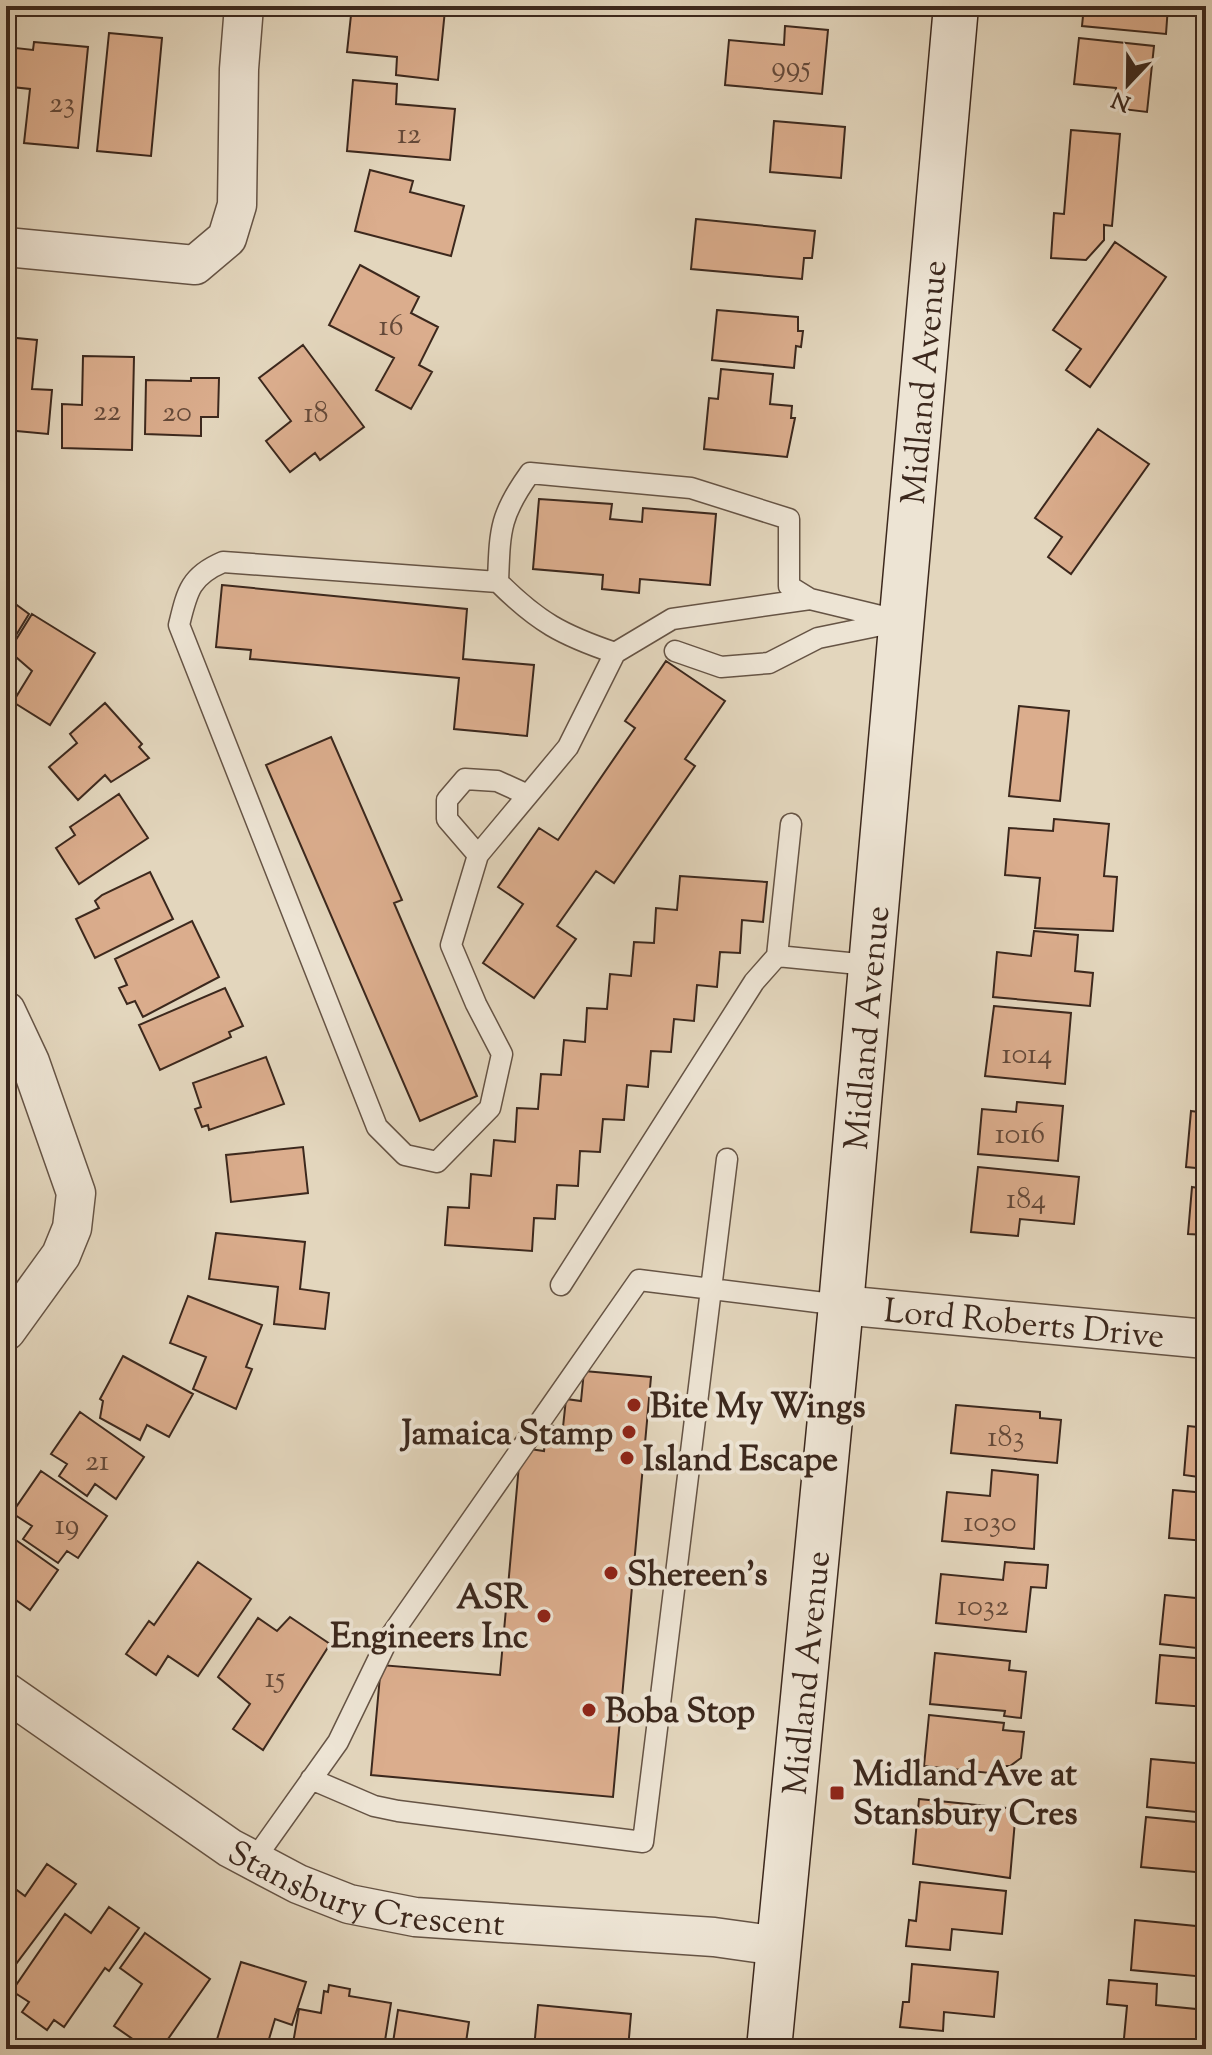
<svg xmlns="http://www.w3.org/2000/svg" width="1212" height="2055" font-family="'Sorts Mill Goudy',serif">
<rect width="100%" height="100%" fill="#e3d6bd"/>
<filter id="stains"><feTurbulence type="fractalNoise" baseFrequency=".0025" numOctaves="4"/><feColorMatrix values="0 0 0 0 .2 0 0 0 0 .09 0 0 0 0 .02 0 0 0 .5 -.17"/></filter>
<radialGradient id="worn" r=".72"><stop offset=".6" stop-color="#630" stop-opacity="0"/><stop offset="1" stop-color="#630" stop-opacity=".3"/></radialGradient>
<!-- building -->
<path fill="#dbad8d" stroke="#3c281d" stroke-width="2" d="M352 6 445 10 438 80 396 75 397 57 347 52Z
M1084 6H1168L1166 34 1082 26Z
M785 26 828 30 822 94 725 85 729 40 784 45Z
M109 33 162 38 151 156 97 151Z
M1079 38 1154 46 1147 112 1114 108 1116 88 1074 84Z
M34 42 88 47 78 148 24 143 30 89 12 87 16 48 33 50Z
M353 80 397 84 396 104 455 109 450 160 347 151Z
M774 121 845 127 841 178 770 172Z
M1071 130 1120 134 1112 226 1104 225V240L1086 260 1051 258 1054 213 1064 214Z
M370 170 413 181 410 192 464 206 451 256 355 231Z
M696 219 815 231 812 258H804L802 279 691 269Z
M1115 242 1166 277 1090 387 1066 370 1081 349 1053 330Z
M360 265 419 297 411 313 438 327 419 365 432 372 411 409 376 390 394 358 329 325Z
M717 310 798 317V331H803L801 347 796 346 794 368 712 360Z
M6 337 37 340 32 389 52 390 48 434 6 430Z
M303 345 364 427 320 460 315 453 290 472 266 441 291 421 259 378Z
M83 356 134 357 132 450 62 448V404L82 405Z
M721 369 773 374 770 404 792 406 791 418H795L787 457 704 449 709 398 718 399Z
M191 378H219L218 417H201V436L145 434 146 380 191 381Z
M1098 429 1149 464 1071 574 1048 557 1062 537 1035 518Z
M539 499 612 504 610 519 642 522 643 508 716 514 710 585 640 579 639 593 602 589 603 575 533 569Z
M222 585 467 609 463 659 534 665 527 736 454 729 459 678 250 659 251 650 216 647Z
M6 597 29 614 7 650 6 649Z
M32 614 95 653 50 725 13 702 32 671 9 651Z
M666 661 725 701 685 759 695 766 614 883 596 871 557 926 576 939 534 998 483 963 523 904 498 887 539 828 558 840 635 728 625 721Z
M105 703 142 744 139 747 149 758 111 782 105 775 78 800 49 767 77 743 70 734Z
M1019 706 1069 711 1060 801 1009 796Z
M331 737 402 900 394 903 477 1096 420 1121 266 765Z
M119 794 148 838 79 884 56 848 75 835 70 827Z
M1054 819 1109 824 1104 876 1117 877 1113 931 1035 928 1040 878 1005 875 1009 828 1053 831Z
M150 872 173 919 95 958 76 919 99 908 95 901 102 895Z
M680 876 767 882 763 922 742 920 740 953 720 952 717 987 697 985 694 1021 674 1019 671 1052 651 1051 648 1087 627 1085 624 1120 603 1119 600 1152 580 1151 578 1186 557 1185 555 1219 534 1218 532 1251 445 1245 448 1207 469 1208 471 1174 491 1176 494 1140 515 1142 517 1108 538 1109 541 1074 561 1075 564 1040 585 1042 587 1008 607 1009 610 974 631 976 634 942 654 943 656 908 677 910Z
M192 921 219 977 143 1017 135 1001 127 1004 119 988 127 985 115 959Z
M1034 931 1078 935 1075 971 1093 973 1090 1006 993 997 997 952 1031 956Z
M225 988 243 1026 229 1032 231 1037 160 1070 139 1025Z
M994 1006 1071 1013 1065 1084 985 1076Z
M266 1057 284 1104 209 1130 208 1125 202 1127 195 1109 201 1107 193 1083Z
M1017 1102 1063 1106 1058 1161 978 1154 982 1109 1016 1112Z
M1191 1111 1206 1113V1169L1186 1167Z
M303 1147 308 1193 231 1202 226 1155Z
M978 1167 1079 1177 1074 1224 1020 1219 1018 1236 971 1232Z
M1192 1187 1206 1189V1235L1188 1234Z
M216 1233 305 1242 300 1289 329 1293 325 1329 274 1324 278 1287 209 1279Z
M188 1296 262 1325 246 1367 252 1369 236 1409 193 1389 206 1357 170 1343Z
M123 1356 193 1394 169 1437 147 1425 140 1440 100 1418 103 1401 100 1399Z
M584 1371 651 1377 613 1797 371 1775 381 1665 500 1675 519 1465 530 1449 544 1451 547 1425 563 1427 566 1399 581 1401Z
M956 1405 1040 1412V1418L1061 1420 1057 1463 951 1453Z
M80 1412 144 1457 116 1499 95 1484 87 1496 59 1476 67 1464 51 1454Z
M1188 1426 1206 1428V1478L1184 1475Z
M992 1470 1038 1475 1034 1549 942 1541 947 1492 990 1496Z
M41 1471 107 1516 78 1558 67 1551 58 1563 23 1539 32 1526 12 1513Z
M1173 1490 1206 1493V1541L1169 1538Z
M6 1533 58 1570 30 1610 6 1593Z
M198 1562 251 1599 198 1676 168 1656 156 1675 126 1654 149 1621 154 1625Z
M1005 1562 1048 1565 1046 1588 1031 1587 1026 1632 936 1623 941 1574 1003 1580Z
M1165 1595 1206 1599V1649L1160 1644Z
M290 1617 330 1644 263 1750 233 1729 250 1704 218 1677 258 1618 277 1631Z
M935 1653 1010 1661 1009 1670 1026 1672 1021 1718 1004 1716 1005 1711 930 1704Z
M1160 1655 1206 1659V1707L1156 1703Z
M929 1715 1004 1723 1003 1730 1024 1732 1021 1758 1010 1766H1000L999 1774 924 1766Z
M1151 1759 1206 1764V1813L1147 1807Z
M919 1799 1016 1809 1010 1878 913 1864Z
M1146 1817 1206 1823V1873L1141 1867Z
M47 1864 76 1884 10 1972 6 1969V1882L25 1896Z
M920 1882 1006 1891 1002 1934 952 1929 950 1950 906 1946 909 1920 916 1921Z
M109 1907 139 1928 109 1971 105 1968 64 2027 54 2020 47 2030 22 2012 29 2002 12 1991 65 1914 91 1933Z
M1135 1920 1206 1927V1977L1131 1970Z
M145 1933 210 1979 161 2049H147L114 2026 142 1984 120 1968Z
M241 1962 306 1982 292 2025 275 2019 266 2049H214Z
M912 1964 998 1972 994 2017 944 2012 943 2031 900 2027 903 2002H909Z
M1109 1980 1157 1984 1156 2005 1206 2010V2049H1123L1127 2006 1107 2004Z
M329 1985 350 1989 349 1996 391 2003 384 2047 366 2044 365 2049H292L299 2009 321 2013 324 1991 328 1992Z
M538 2005 631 2014 628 2049H534Z
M398 2010 469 2022 465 2049H392Z"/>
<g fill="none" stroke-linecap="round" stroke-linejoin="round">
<defs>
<path id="service" d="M498 582C500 531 499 516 530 473L691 488 789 519V586L810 599
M615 653C562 635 538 622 498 582L223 562C190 576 187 592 179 625L377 1127 405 1155 437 1162 490 1108 502 1054 476 1004 451 945 478 855 568 747 615 653 672 619 810 599 901 621 818 638 769 663 721 667 675 651
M791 824 777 956 869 965
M478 855 447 819V800L465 779 497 781 528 795
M561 1285 754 982 777 956
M311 1779 374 1806 398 1811 643 1842 727 1159
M254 1860 338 1742 387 1641 639 1280 841 1305"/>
<g id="minor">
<path d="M6 247 195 265 227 238 237 205 239 69 244 6"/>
<path d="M6 1011 30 1062 76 1193 72 1228 61 1255 6 1331"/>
<path id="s1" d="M841 1305 1206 1339"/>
<path id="s2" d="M6 1692 230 1848 298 1884 349 1904 415 1917 714 1937 778 1946"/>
</g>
<g id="secondary">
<path id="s3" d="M769 2049 841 1305 956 6"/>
</g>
</defs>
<!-- service casing -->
<use href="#service" stroke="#665445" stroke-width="23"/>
<!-- minor casing -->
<use href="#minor" stroke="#665445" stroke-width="41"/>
<!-- secondary casing -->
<use href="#secondary" stroke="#3c281d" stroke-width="47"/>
<!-- service -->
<use href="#service" stroke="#ede4d4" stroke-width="20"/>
<!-- minor -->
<use href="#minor" stroke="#ede4d4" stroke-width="38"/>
<!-- secondary -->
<use href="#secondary" stroke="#ede4d4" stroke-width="44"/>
</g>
<!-- markers -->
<g fill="#8f2418" stroke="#ede4d4" stroke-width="3">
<circle cx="634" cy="1405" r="8"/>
<circle cx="629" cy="1432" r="8"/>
<circle cx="627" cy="1458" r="8"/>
<circle cx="611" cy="1573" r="8"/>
<circle cx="544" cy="1616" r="8"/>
<circle cx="589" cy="1710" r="8"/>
<rect x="829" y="1785" width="16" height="16" rx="4"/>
</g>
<g text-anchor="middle" stroke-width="8" stroke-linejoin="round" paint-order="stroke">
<!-- number labels -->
<g font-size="30" fill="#644939">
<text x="791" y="76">995</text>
<text x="62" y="112">23</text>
<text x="409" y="143">12</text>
<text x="391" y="335">16</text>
<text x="107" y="420">22</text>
<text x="177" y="421">20</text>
<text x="316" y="422">18</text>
<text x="1027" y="1063">1014</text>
<text x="1020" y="1143">1016</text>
<text x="1026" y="1208">184</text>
<text x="1006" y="1446">183</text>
<text x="97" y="1470">21</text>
<text x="990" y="1531">1030</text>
<text x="67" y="1534">19</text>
<text x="983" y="1615">1032</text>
<text x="275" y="1687">15</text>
</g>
<!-- street labels -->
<g font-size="34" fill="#3c281d" stroke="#ede4d4">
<text dy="12" stroke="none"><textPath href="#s3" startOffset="1674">Midland Avenue</textPath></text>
<text dy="12" stroke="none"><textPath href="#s3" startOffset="1026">Midland Avenue</textPath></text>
<text dy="12" stroke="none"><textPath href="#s1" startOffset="184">Lord Roberts Drive</textPath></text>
<text dy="12" stroke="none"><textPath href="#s3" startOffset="378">Midland Avenue</textPath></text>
<text dy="12" stroke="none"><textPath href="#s2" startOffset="418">Stansbury Crescent</textPath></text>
</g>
<!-- poi labels -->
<g font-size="34" font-weight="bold" fill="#3c281d" stroke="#ede4d4" text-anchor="start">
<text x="650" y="1417">Bite My Wings</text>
<text x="613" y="1444" text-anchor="end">Jamaica Stamp</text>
<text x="643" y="1470">Island Escape</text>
<text x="627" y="1585">Shereen's</text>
<text x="528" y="1608" text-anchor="end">ASR<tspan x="528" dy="39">Engineers Inc</tspan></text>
<text x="605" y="1722">Boba Stop</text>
<text x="853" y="1785">Midland Ave at<tspan x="853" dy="39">Stansbury Cres</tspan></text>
</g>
</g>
<!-- margin -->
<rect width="1212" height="2055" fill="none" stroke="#e3d6bd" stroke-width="32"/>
<rect x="8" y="8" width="1196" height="2039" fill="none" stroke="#3c281d" stroke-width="4"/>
<rect x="16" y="16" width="1180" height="2023" fill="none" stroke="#3c281d" stroke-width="2"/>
<!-- north arrow -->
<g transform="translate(1128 84) rotate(202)" stroke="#ede4d4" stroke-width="6" paint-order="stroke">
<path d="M0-6L14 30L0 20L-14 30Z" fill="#3c281d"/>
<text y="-12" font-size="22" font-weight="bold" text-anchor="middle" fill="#3c281d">N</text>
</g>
<rect width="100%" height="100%" filter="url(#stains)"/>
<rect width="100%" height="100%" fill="url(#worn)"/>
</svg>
